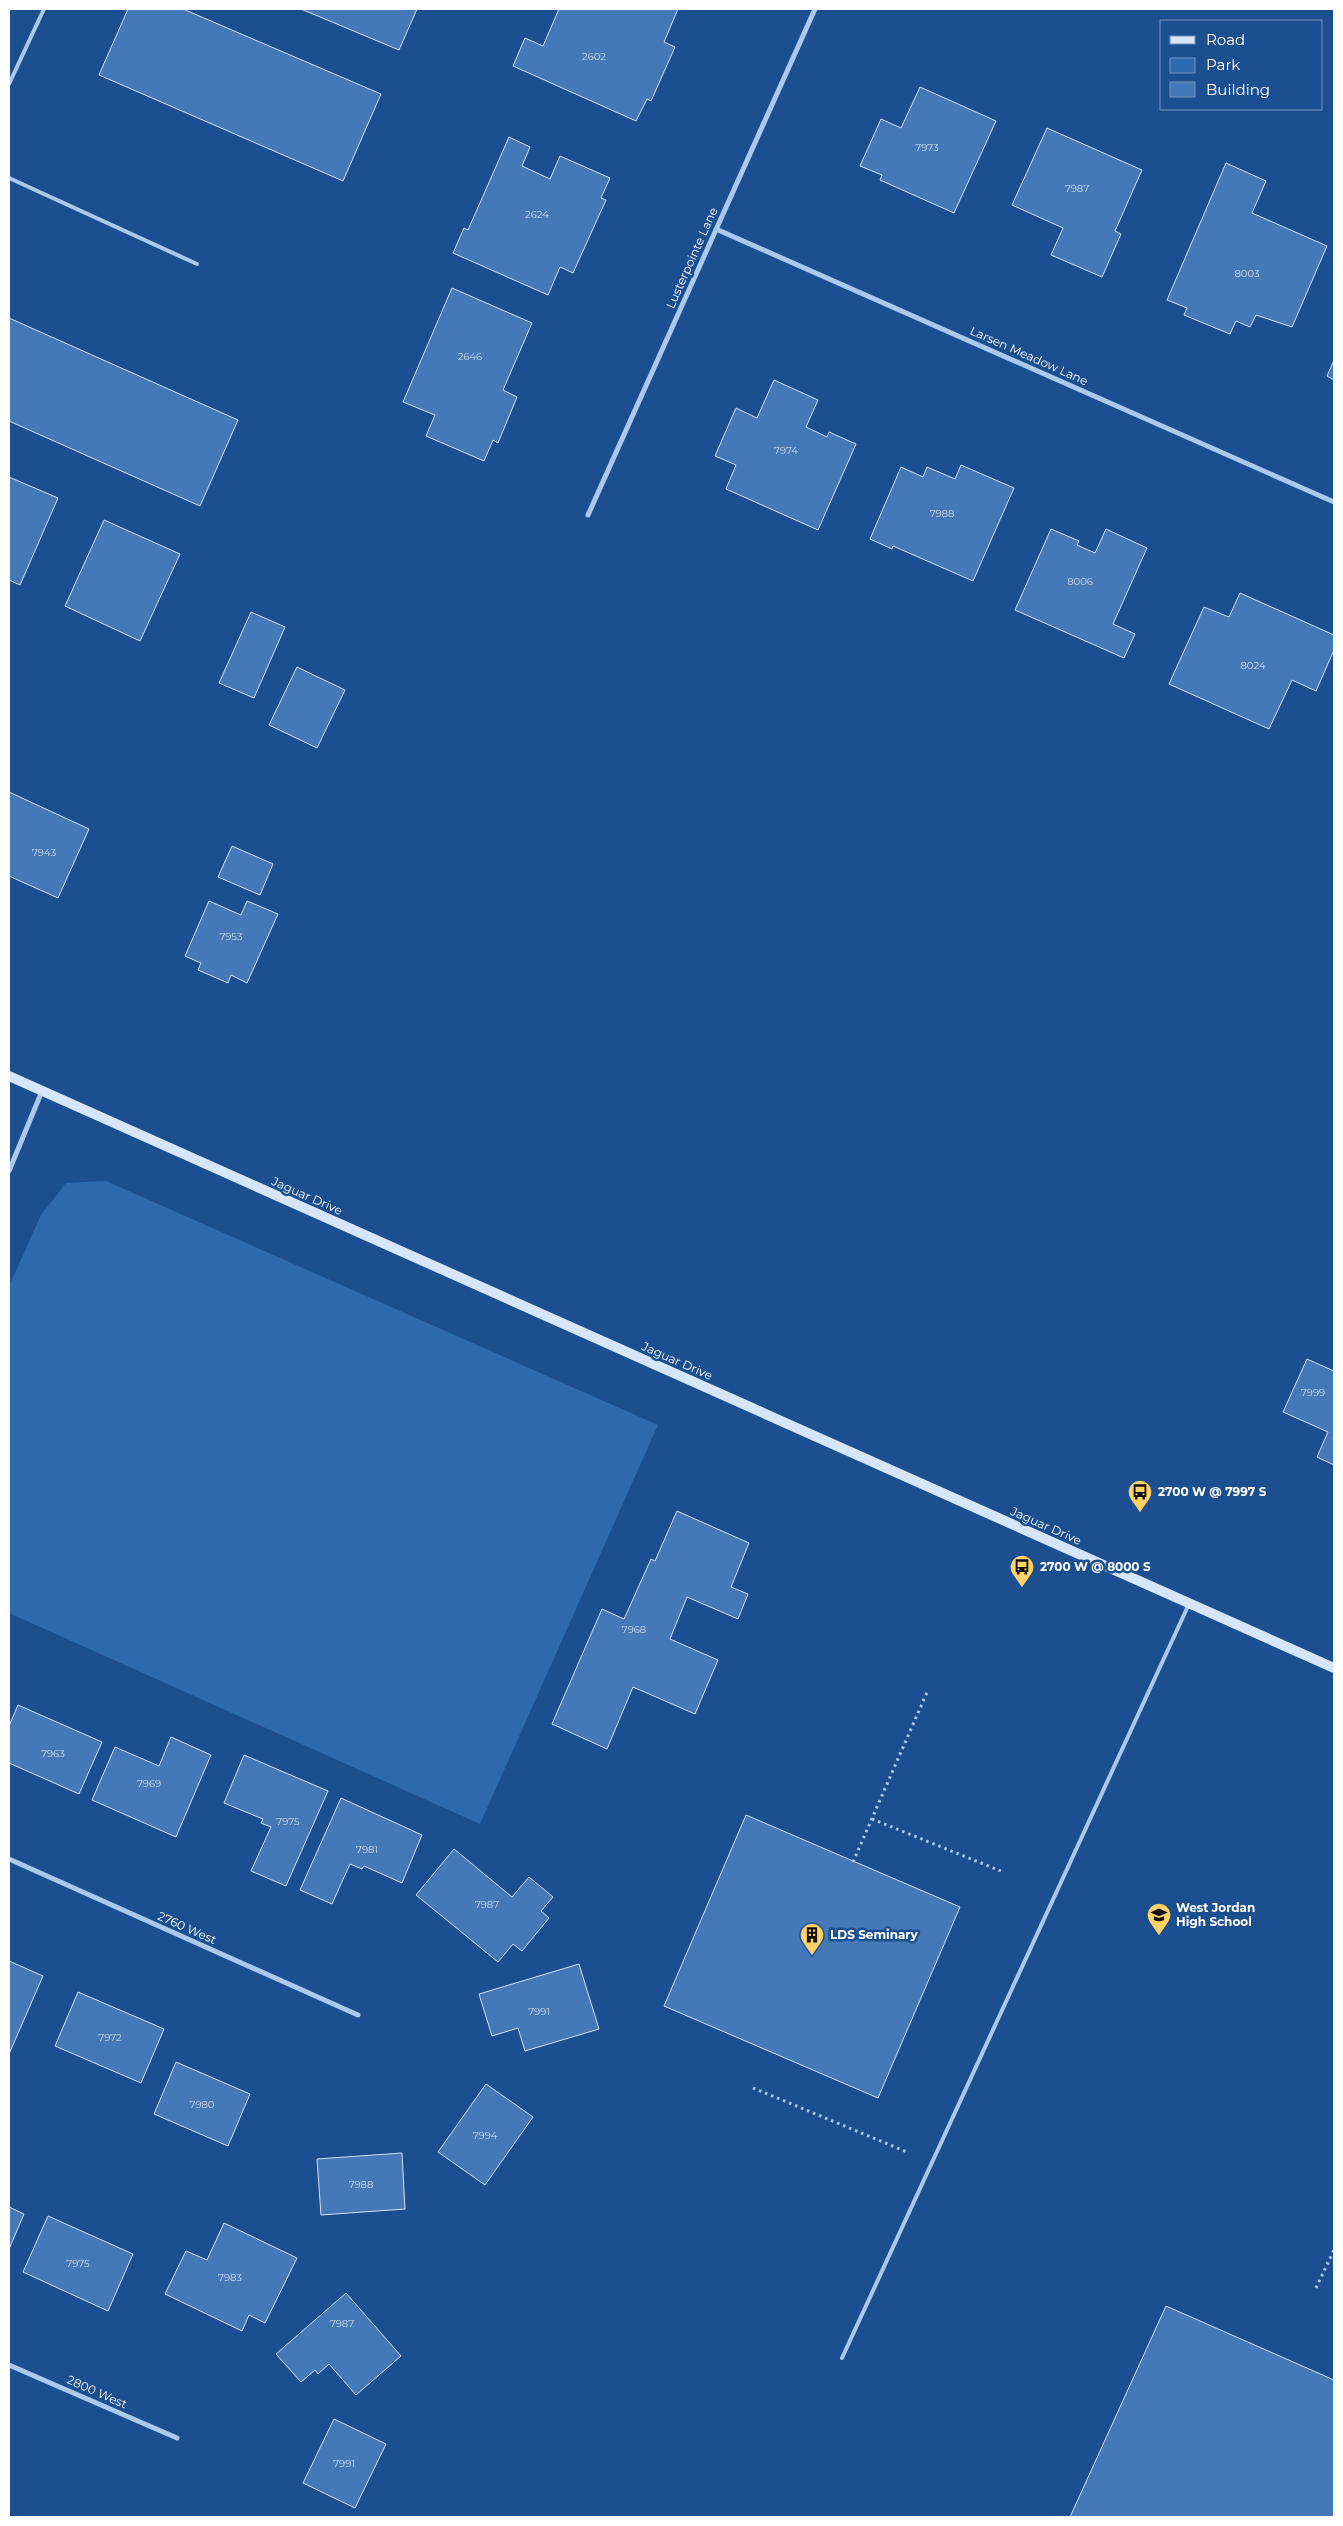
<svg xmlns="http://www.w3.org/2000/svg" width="1343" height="2526" font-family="Montserrat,sans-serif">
<rect width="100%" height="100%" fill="#1b4f8f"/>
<!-- green -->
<path fill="#2e69ad" d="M106 1181 658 1425 480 1824 9 1613V1286L41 1215 66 1183Z"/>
<!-- building -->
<path fill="#4478b7" stroke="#cfe3fa" d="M128 9H183L381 94 343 181 99 75Z
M301 9H417L399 50Z
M559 9H678L664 42 675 47 651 101 647 99 636 121 513 66 525 38 543 46Z
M920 87 996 121 954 213 880 180 882 175 860 166 881 119 901 128Z
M1047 128 1142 170 1115 231 1121 234 1102 277 1051 255 1063 228 1012 205Z
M509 137 530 147 522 166 550 179 560 156 610 178 601 198 606 200 573 273 560 267 548 295 453 253 464 228 468 230Z
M1226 163 1266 181 1252 213 1327 246 1292 327 1256 315 1250 327 1236 321 1230 334 1184 315 1187 308 1167 300Z
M452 288 532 323 503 390 517 397 498 443 493 440 484 461 426 436 435 415 403 402Z
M9 318 238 420 200 506 9 421Z
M1334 360V380L1327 376Z
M774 380 818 400 806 427 827 437 829 432 856 444 818 530 726 489 736 465 715 456 736 408 757 418Z
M961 465 1014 488 973 581 893 546 892 549 870 539 901 467 923 477 927 467 955 479Z
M9 477 58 498 20 585 9 580Z
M104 520 180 554 140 641 65 606Z
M1051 529 1079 541 1077 545 1095 553 1106 529 1147 548 1113 624 1135 634 1124 658 1015 610Z
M1240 593 1334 635V650L1316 691 1292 680 1269 729 1169 684 1204 607 1229 617Z
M251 612 285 627 254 698 219 683Z
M297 667 345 690 317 748 269 725Z
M9 792 89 829 58 898 9 876Z
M232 846 273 864 260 895 218 877Z
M209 901 241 915 247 901 278 914 247 983 231 975 228 983 198 970 201 963 185 956Z
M1307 1359 1334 1371V1465L1317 1457 1328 1432 1283 1412Z
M677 1511 749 1543 731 1587 748 1594 738 1619 687 1597 670 1639 718 1660 695 1714 633 1687 607 1749 552 1724 602 1609 624 1619 651 1559 655 1561Z
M18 1705 102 1742 79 1794 9 1763V1726Z
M171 1737 211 1755 176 1837 92 1800 115 1747 159 1766Z
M244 1755 328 1791 286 1886 251 1871 271 1827 261 1823 263 1819 224 1803Z
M341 1798 422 1835 402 1883 364 1866 362 1869 350 1864 332 1904 300 1890Z
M746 1815 960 1907 878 2098 664 2006Z
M454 1849 512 1897 529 1877 553 1897 541 1911 549 1918 522 1951 513 1944 498 1962 416 1895Z
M9 1961 43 1976 9 2054Z
M579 1964 599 2029 525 2051 518 2028 492 2036 479 1994Z
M78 1992 164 2029 141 2083 55 2046Z
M176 2062 250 2094 228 2146 154 2114Z
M486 2084 533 2117 485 2185 438 2152Z
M402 2153 405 2209 321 2215 317 2159Z
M9 2207 24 2214 9 2249Z
M48 2216 133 2254 108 2311 23 2272Z
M224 2223 297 2258 265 2323 249 2315 242 2331 165 2294 186 2251 207 2260Z
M346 2293 401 2356 356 2395 329 2364 318 2374 315 2370 301 2382 276 2354Z
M1166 2306 1334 2380V2517H1070Z
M334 2419 386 2444 355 2508 303 2483Z"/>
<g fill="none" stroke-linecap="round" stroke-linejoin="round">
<!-- path -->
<path stroke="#a9c9ee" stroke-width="3" stroke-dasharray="2.5 4" stroke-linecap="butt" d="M872 1819 1001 1871
M853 1862 928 1690
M753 2088 907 2152
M1316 2288 1334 2250"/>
<!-- service -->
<path stroke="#a9c9ee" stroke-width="4" d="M9 84 44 9
M9 178 197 264
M842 2358 1189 1604"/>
<!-- minor -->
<path stroke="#a9c9ee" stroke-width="5" d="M716 229 1334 502
M588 515 815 9
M9 1171 42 1091
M9 1859 358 2015
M9 2365 177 2438"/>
<!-- secondary -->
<path stroke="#d6e6fa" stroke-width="10" d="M9 1076 1334 1668"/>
</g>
<!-- icons -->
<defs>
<symbol id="bus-pin" viewBox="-11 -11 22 30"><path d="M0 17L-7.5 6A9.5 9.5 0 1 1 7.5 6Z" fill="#ffd166" stroke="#1b4f8f"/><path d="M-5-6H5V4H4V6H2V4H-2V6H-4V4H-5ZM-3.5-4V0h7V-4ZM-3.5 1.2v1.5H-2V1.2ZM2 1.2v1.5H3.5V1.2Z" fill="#111"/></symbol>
<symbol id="school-pin" viewBox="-11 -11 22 30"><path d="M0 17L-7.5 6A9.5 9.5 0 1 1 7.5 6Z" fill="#ffd166" stroke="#1b4f8f"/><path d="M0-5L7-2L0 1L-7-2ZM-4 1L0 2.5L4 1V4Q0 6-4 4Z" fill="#111"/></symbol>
<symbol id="building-pin" viewBox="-11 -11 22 30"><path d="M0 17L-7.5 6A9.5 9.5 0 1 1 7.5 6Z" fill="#ffd166" stroke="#1b4f8f"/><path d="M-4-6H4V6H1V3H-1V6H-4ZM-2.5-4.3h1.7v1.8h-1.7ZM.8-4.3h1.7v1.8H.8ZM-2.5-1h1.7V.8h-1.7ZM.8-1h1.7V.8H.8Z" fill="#111"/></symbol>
</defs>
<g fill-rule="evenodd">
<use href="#bus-pin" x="1126" y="1478" width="28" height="38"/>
<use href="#bus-pin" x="1008" y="1553" width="28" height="38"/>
<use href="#school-pin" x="1145" y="1901" width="28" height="38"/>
<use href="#building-pin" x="798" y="1921" width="28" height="38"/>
</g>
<g text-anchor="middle" stroke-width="5" stroke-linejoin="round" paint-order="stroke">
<!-- number labels -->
<g font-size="10" fill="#d0dded">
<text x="594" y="60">2602</text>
<text x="927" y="151">7973</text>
<text x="1077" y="192">7987</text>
<text x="537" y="218">2624</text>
<text x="1247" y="277">8003</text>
<text x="470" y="360">2646</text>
<text x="786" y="454">7974</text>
<text x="942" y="517">7988</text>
<text x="1080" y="585">8006</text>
<text x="1253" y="669">8024</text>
<text x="44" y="856">7943</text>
<text x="231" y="940">7953</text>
<text x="1313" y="1396">7999</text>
<text x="634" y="1633">7968</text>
<text x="53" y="1757">7963</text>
<text x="149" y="1787">7969</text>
<text x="288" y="1825">7975</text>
<text x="367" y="1853">7981</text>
<text x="487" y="1908">7987</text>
<text x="539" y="2015">7991</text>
<text x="110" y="2041">7972</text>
<text x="202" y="2108">7980</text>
<text x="485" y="2139">7994</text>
<text x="361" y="2188">7988</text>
<text x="78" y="2267">7975</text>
<text x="230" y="2281">7983</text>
<text x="342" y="2327">7987</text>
<text x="344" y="2467">7991</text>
</g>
<!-- street labels -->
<g font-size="12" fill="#fff" stroke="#1b4f8f">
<text transform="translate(692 258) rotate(-66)" y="4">Lusterpointe Lane</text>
<text transform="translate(1029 356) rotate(24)" y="4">Larsen Meadow Lane</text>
<text transform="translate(307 1196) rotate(24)" y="4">Jaguar Drive</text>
<text transform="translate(677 1361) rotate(24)" y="4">Jaguar Drive</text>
<text transform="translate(1046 1526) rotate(24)" y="4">Jaguar Drive</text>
<text transform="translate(187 1928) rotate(24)" y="4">2760 West</text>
<text transform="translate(97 2392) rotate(24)" y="4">2800 West</text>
</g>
<!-- poi labels -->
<g font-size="12" font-weight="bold" fill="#fff" stroke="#1b4f8f" text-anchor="start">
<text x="1158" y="1496">2700 W @ 7997 S</text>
<text x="1040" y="1571">2700 W @ 8000 S</text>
<text x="1176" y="1912">West Jordan<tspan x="1176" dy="14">High School</tspan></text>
<text x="830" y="1939">LDS Seminary</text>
</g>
</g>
<!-- border -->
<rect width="1343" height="2526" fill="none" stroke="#ffffff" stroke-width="20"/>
<!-- legend -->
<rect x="1160" y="20" width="162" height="90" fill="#1b4f8f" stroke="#7695bc"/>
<rect x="1170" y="36" width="25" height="8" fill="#d6e6fa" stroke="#7695bc"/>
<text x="1206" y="45" font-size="15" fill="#ffffff">Road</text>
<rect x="1170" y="58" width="25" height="15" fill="#2e69ad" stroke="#7695bc"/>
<text x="1206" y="70" font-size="15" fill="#ffffff">Park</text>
<rect x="1170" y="82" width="25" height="15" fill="#4478b7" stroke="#7695bc"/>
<text x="1206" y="95" font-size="15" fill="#ffffff">Building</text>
</svg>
